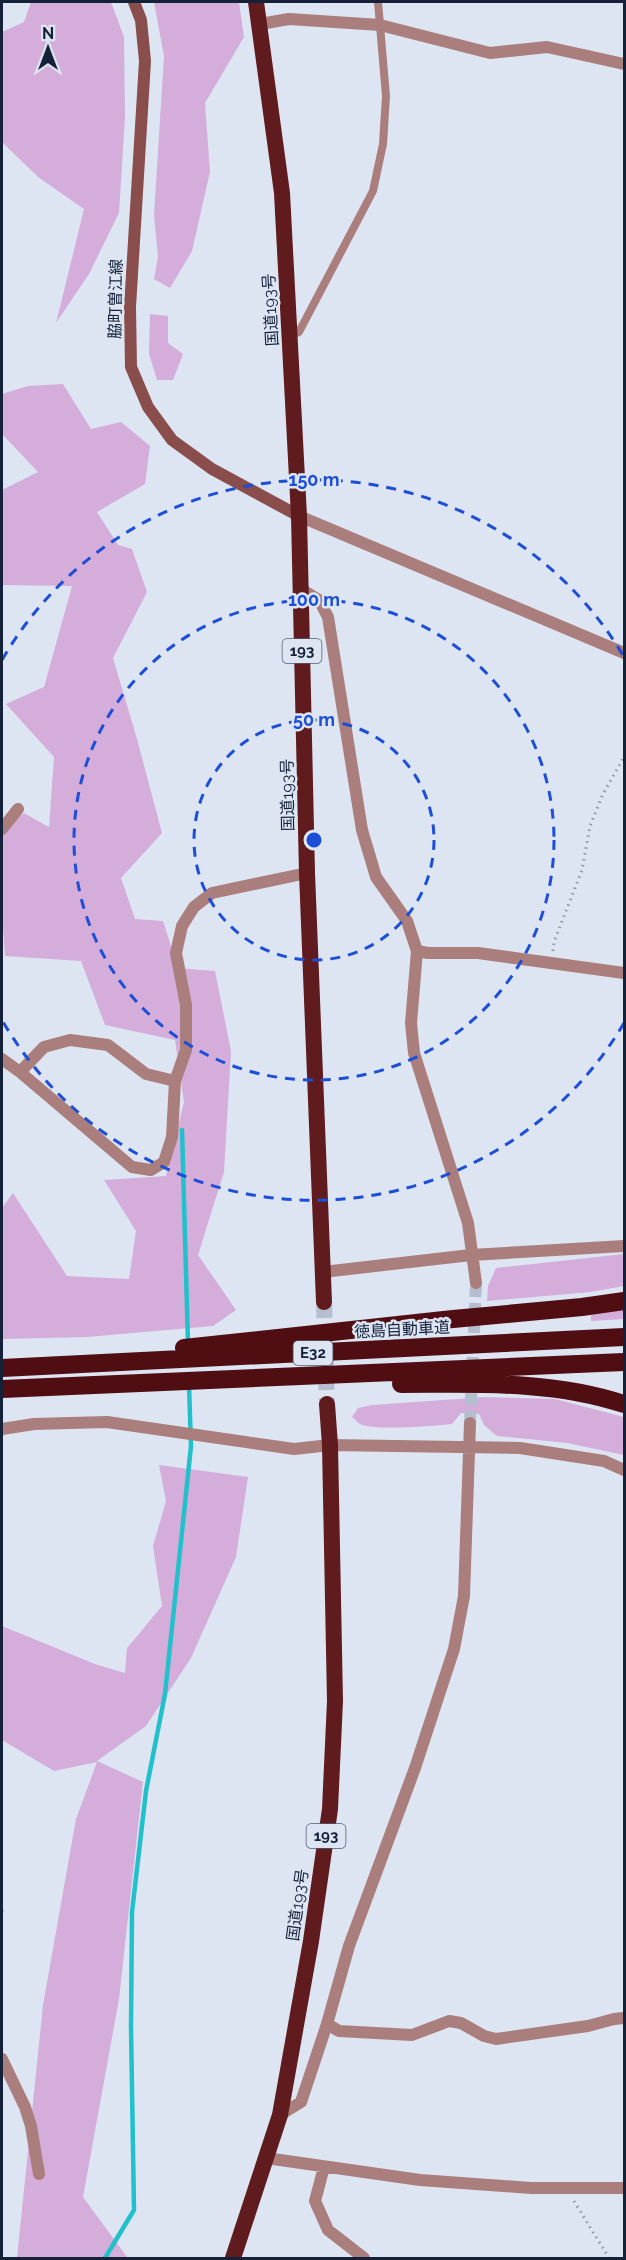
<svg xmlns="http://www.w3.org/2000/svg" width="626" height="2260" font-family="Raleway,'Noto Sans JP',sans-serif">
<rect width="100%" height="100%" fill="#dde5f3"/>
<!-- green -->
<path fill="#d4adda" d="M31 2H111L124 37 125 117 119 213 89 274 56 323 84 209 38 177 2 142V32L24 22Z
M154 2H239L244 37 205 103 210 172 192 251 170 288 154 279 158 257 154 215 164 56Z
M150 314 168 316V343L183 354 173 380H157L149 354Z
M63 384 91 429 121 422 150 446 145 484 97 512 118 545 132 549 147 592 113 658 137 739 162 833 121 878 135 919 163 921 178 968 215 971 231 1051 224 1172 198 1255 236 1310 213 1326 87 1337 2 1339V1208L13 1193 67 1276 129 1279 136 1231 104 1180 166 1176 184 1102 175 1040 105 1025 81 961 5 956 2 912V830L24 813 49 827 54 757 6 704 44 687 72 586 2 585V490L38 472 2 434V394L28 386Z
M624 1254V1286L591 1292 487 1301 488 1286 496 1268Z
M624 1308V1319L591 1321V1315Z
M486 1397 555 1399 624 1417V1455L567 1443 497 1436 484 1425 479 1414 461 1413 452 1424C433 1426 374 1431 360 1424 357 1422 355 1419 352 1417L358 1408 372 1405Z
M159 1465 248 1477 236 1557 191 1658 146 1726 97 1761 143 1782 119 1999 83 2197 127 2257 17 2258 43 2005 76 1819 97 1762 54 1771 2 1740V1626L95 1664 125 1673 127 1648 162 1606 153 1546 166 1501Z"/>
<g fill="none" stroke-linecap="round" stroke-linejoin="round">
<!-- stream -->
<path stroke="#21c0cb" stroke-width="4.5" d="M182 1130 188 1344
M105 2258 134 2210 131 2027 132 1912 146 1791 165 1694 191 1446 189 1385"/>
<!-- minor-tunnel -->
<path stroke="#b5bece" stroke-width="12" stroke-dasharray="12 6" stroke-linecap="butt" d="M470 1423 476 1283"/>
<!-- trunk-tunnel -->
<path stroke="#b5bece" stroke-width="16" stroke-dasharray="16 8" stroke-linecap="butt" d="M324 1302 327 1404"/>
<!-- path -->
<path stroke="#8e98aa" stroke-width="3" stroke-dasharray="1.5 4.5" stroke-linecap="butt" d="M553 951 554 942 582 870 590 826 603 794 624 757
M2 1911 6 1914
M574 2201 609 2258"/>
<!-- service -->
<path stroke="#aa7e7c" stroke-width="8" d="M289 336 299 332 373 191 383 144 386 96 378 2"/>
<!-- minor -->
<path stroke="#aa7e7c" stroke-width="12" d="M260 24 289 19 380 25 490 53 547 47 624 64
M301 589 319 600 328 617 362 830 376 877 407 921 417 951 411 1023 414 1053 468 1223 476 1283
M2 829 18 809
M417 951 428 953H478L624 973
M2 1059 20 1072 132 1167 151 1170 164 1162 172 1137 175 1081
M20 1072 44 1047 70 1040 108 1045 146 1074 175 1081 186 1050V1005L176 953 182 926 194 907 212 893 307 873
M323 1272 471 1255 624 1246
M2 1429 34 1424 107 1422 294 1449 330 1445 520 1448 604 1461 624 1470
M327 2024 339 2031 412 2035 449 2021 461 2023 484 2036 496 2039 588 2026 614 2019 624 2018
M2 2059 25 2107 31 2126 39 2174
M280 2115 301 2102 327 2024 349 1946 415 1768 454 1649 464 1596 470 1423
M266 2158 420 2180 531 2188H624
M324 2167 315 2201 328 2230 364 2258"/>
<!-- tertiary -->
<path stroke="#aa7e7c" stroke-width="12" d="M299 516 624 653"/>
<!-- secondary -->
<path stroke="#894d4b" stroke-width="12" d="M134 2 141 20 145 61 130 307 131 367 148 407 172 440 212 469 299 516"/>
<!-- trunk -->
<path stroke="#601b1e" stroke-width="16" d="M256 2 282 193 299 516 307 873 324 1302
M233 2258 280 2115 311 1941 330 1809 335 1701 330 1445 327 1404"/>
<!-- motorway -->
<path stroke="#500e13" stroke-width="18" d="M184 1348 453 1319 582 1307 624 1301
M2 1368 624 1337
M401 1384C477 1384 551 1380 624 1404
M2 1389 624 1362"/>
</g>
<!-- distance rings -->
<g fill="none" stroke="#1d4ed8" stroke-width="3" stroke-dasharray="10 8">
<circle cx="314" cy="840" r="120"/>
<circle cx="314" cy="840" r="240"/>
<path d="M624 1023A360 360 0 0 1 2 1020M2 660A360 360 0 0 1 624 657"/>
</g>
<g text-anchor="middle" stroke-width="5" stroke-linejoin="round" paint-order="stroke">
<!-- shield labels -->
<g fill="#dde5f3" stroke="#505c71" stroke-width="1.5">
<rect x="282.5" y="639" width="39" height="24" rx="4.5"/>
<rect x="293.5" y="1341" width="39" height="24" rx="4.5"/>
<rect x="306.5" y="1824" width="39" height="24" rx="4.5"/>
</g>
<g font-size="15" font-weight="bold" fill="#142139">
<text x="302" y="656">193</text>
<text x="313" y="1358">E32</text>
<text x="326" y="1841">193</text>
</g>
<!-- street labels -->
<g font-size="16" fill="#142139" stroke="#dde5f3">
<text transform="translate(115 299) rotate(-89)" y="6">脇町曽江線</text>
<text transform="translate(270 310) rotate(-93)" y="6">国道193号</text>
<text transform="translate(287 795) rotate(-91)" y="6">国道193号</text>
<text transform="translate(402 1329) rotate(-3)" y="6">徳島自動車道</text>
<text transform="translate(297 1905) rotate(-82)" y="6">国道193号</text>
</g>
</g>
<circle cx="314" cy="840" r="9" fill="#1d4ed8" stroke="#dde5f3" stroke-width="3"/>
<g font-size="18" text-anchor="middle" font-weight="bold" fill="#1d4ed8" stroke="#dde5f3" stroke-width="5" stroke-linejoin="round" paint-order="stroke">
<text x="314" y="486">150 m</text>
<text x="314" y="606">100 m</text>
<text x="314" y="726">50 m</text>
</g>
<!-- border -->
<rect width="626" height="2260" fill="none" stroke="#142139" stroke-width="6"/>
<!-- north arrow -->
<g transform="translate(48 48)" stroke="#dde5f3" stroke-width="4.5" paint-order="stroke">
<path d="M0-4.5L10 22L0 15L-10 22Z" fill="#142139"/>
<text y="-9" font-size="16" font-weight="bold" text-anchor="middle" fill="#142139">N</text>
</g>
</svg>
